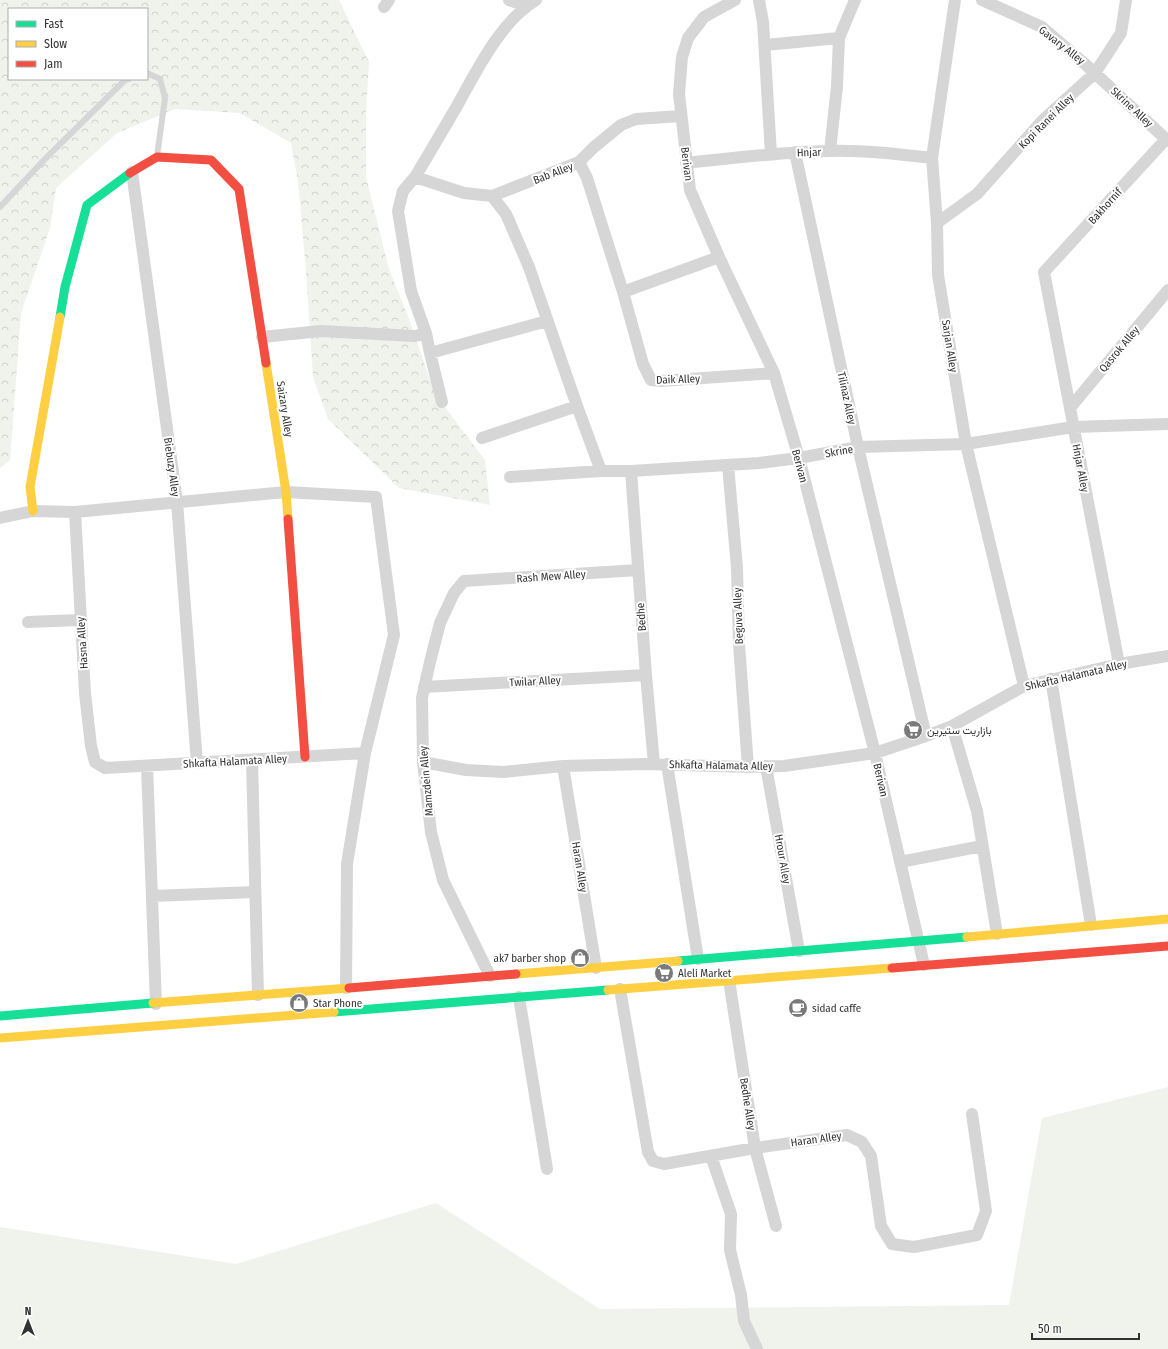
<svg xmlns="http://www.w3.org/2000/svg" width="1168" height="1349" font-family="'Fira Sans Condensed',Vazirmatn,sans-serif">
<defs>
<pattern id="forest-crowns" width="20" height="18" patternUnits="userSpaceOnUse"><rect width="20" height="18" fill="#f0f2ec"/><path d="M2 6a3 3 0 1 1 6 0M12 15a3 3 0 1 1 6 0" fill="none" stroke="#ced0cb"/></pattern>
</defs>
<rect width="100%" height="100%" fill="#fff"/>
<!-- green -->
<path fill="#f0f2ec" d="M1168 1087V1349H0V1227L236 1264 436 1203 600 1309 1009 1305 1042 1118Z"/>
<!-- forest -->
<path fill="url(#forest-crowns)" fill-rule="evenodd" d="M0 0H339L369 62 366 112V177L388 266 409 319 435 394 485 460 490 505 399 488 328 419 313 377 306 271 298 181 291 143 240 113 175 109 117 133 56 188 50 228 21 313 10 460 0 468ZM9 9H147V79H9Z"/>
<g fill="none" stroke-linecap="round" stroke-linejoin="round">
<!-- lane -->
<path stroke="#d6d6d6" stroke-width="6" d="M147 73 160 79 165 98 157 156
M0 207 44 160 125 80 129 79"/>
<!-- street -->
<path stroke="#d6d6d6" stroke-width="12" d="M509 0 526 6
M536 0C500 22 477 70 457 106 443 130 429 154 415 177L403 191 398 211 411 291 426 333 430 353 547 321
M735 0 704 17 688 38 682 57 679 94 690 190 719 257 774 373 799 458 875 753 924 965
M759 0 763 22 771 154
M955 0 932 158 937 223 938 275 966 444 1024 686
M982 0 1042 27 1085 64 1168 141
M384 7 389 0
M765 45 839 38
M830 151 837 86 839 38 855 0
M795 152 858 447 926 736
M579 162 587 178 623 292
M686 163C734 158 781 152 829 151 863 150 897 154 932 158
M132 172 177 502 197 763
M415 177 464 193 492 196 579 162 593 148 621 125 636 119 681 116
M492 196 506 214 529 267 577 406 601 471
M937 223 977 194 1042 121 1095 73 1121 33 1126 0
M719 257 623 292 643 364 651 380 661 381 774 373
M262 337 321 331 415 336 426 333
M430 353 442 402
M1070 408 1168 290
M482 438 577 406
M728 465 737 568 739 644 748 767
M631 471 646 675 654 764
M510 477 601 471H631L759 463 799 458 858 447 966 444 1073 427 1168 424
M75 512 85 693 91 746 95 762 105 768 365 753
M0 518 33 511 75 512 286 492 376 497 394 635 365 753 347 864 346 988
M28 622 80 620
M1119 664 1044 272 1166 139
M1051 679 1091 925
M424 687 646 675
M952 726 977 811 997 934
M252 760 258 995
M423 762 466 770 504 772 563 766 646 764 748 767 784 766 875 753 926 736 952 726 1024 686 1119 664 1168 656
M667 764 698 959
M147 766 156 1004
M563 766 596 968
M766 766 799 951
M900 862 982 846
M152 896 255 892
M490 976 443 880 431 832 423 762 422 698 430 662 440 623 454 593 464 581 638 570
M729 980 755 1148 776 1226
M620 989 648 1152 653 1161 664 1164 755 1148 847 1135 862 1142 871 1156 881 1226 892 1244 914 1247 977 1235 986 1211 972 1114
M519 997 547 1169
M711 1156 731 1214 730 1250 741 1295 744 1321 757 1349"/>
<!-- fast -->
<path stroke="#16e098" stroke-width="9" d="M60 317 65 287 87 205 130 173
M678 961 967 937
M334 1012 608 990
M0 1016 153 1003"/>
<!-- slow -->
<path stroke="#ffcf43" stroke-width="9" d="M266 363 286 492 288 519
M33 511 30 487 60 317
M967 937 1168 919
M516 974 678 961
M608 990 892 968
M153 1003 349 988
M0 1038 334 1012"/>
<!-- jam -->
<path stroke="#f24e42" stroke-width="9" d="M130 173 157 157 211 160 239 189 266 363
M288 519 305 757
M892 968 1168 946
M349 988 516 974"/>
</g>
<!-- icons -->
<defs>
<symbol id="supermarket-disc" viewBox="-11 -11 22 22"><circle r="9.5" fill="#7a7a7a" stroke="#fff"/><path d="M-6-5.5h2.5l.6 2H6L4.5 2H-2.5L-4.4-4H-6ZM-1.5 3.2a1.3 1.3 0 1 0 .1 0ZM3 3.2a1.3 1.3 0 1 0 .1 0Z" fill="#fff"/></symbol>
<symbol id="shop-disc" viewBox="-11 -11 22 22"><circle r="9.5" fill="#7a7a7a" stroke="#fff"/><path d="M-5-2.5h2.3a2.7 3.5 0 0 1 5.4 0H5L5.5 6h-11ZM-1.5-2.5h3a1.5 2.3 0 0 0-3 0Z" fill="#fff"/></symbol>
<symbol id="cafe-disc" viewBox="-11 -11 22 22"><circle r="9.5" fill="#7a7a7a" stroke="#fff"/><path d="M-5.5-4.5H6V0H3Q3 3.5 0 3.5H-2.5Q-5.5 3.5-5.5 0ZM3-3.2v2h1.7v-2ZM-6 4.5H4V6H-6Z" fill="#fff"/></symbol>
</defs>
<g fill-rule="evenodd">
<use href="#supermarket-disc" x="902" y="719" width="22" height="22"/>
<use href="#shop-disc" x="569" y="947" width="22" height="22"/>
<use href="#supermarket-disc" x="653" y="962" width="22" height="22"/>
<use href="#shop-disc" x="288" y="992" width="22" height="22"/>
<use href="#cafe-disc" x="787" y="997" width="22" height="22"/>
</g>
<g text-anchor="middle" stroke-width="4" stroke-linejoin="round" paint-order="stroke">
<!-- street labels -->
<g font-size="11" fill="#323232" stroke="#fff">
<text transform="translate(1062 45) rotate(38)" y="4">Gavary Alley</text>
<text transform="translate(1132 107) rotate(43)" y="4">Skrine Alley</text>
<text transform="translate(1046 121) rotate(-45)" y="4">Kopi Ranei Alley</text>
<text transform="translate(809 152) rotate(-2)" y="4">Hnjar</text>
<text transform="translate(687 164) rotate(83)" y="4">Berivan</text>
<text transform="translate(553 173) rotate(-21)" y="4">Bab Alley</text>
<text transform="translate(1105 206) rotate(-48)" y="4">Bakhornif</text>
<text transform="translate(950 346) rotate(81)" y="4">Sarjan Alley</text>
<text transform="translate(1119 349) rotate(-50)" y="4">Qasrok Alley</text>
<text transform="translate(678 379) rotate(-2)" y="4">Daik Alley</text>
<text transform="translate(847 398) rotate(78)" y="4">Tilinaz Alley</text>
<text transform="translate(285 409) rotate(81)" y="4">Saizary Alley</text>
<text transform="translate(839 451) rotate(-10)" y="4">Skrine</text>
<text transform="translate(800 466) rotate(75)" y="4">Berivan</text>
<text transform="translate(172 467) rotate(82)" y="4">Biebuzy Alley</text>
<text transform="translate(1081 468) rotate(79)" y="4">Hnjar Alley</text>
<text transform="translate(551 576) rotate(-4)" y="4">Rash Mew Alley</text>
<text transform="translate(738 616) rotate(-92)" y="4">Beguva Alley</text>
<text transform="translate(641 617) rotate(-94)" y="4">Bedhe</text>
<text transform="translate(82 643) rotate(-94)" y="4">Hasna Alley</text>
<text transform="translate(1076 675) rotate(-13)" y="4">Shkafta Halamata Alley</text>
<text transform="translate(535 681) rotate(-3)" y="4">Twilar Alley</text>
<text transform="translate(235 761) rotate(-3)" y="4">Shkafta Halamata Alley</text>
<text transform="translate(721 765) rotate(1)" y="4">Shkafta Halamata Alley</text>
<text transform="translate(881 780) rotate(77)" y="4">Berivan</text>
<text transform="translate(426 781) rotate(-95)" y="4">Mamzdein Alley</text>
<text transform="translate(783 859) rotate(80)" y="4">Hrour Alley</text>
<text transform="translate(580 867) rotate(81)" y="4">Haran Alley</text>
<text transform="translate(748 1104) rotate(81)" y="4">Bedhe Alley</text>
<text transform="translate(816 1139) rotate(-8)" y="4">Haran Alley</text>
</g>
<!-- poi labels -->
<g font-size="11" fill="#323232" stroke="#fff" text-anchor="start">
<text x="927" y="734">بازاريت ستيرين</text>
<text x="566" y="962" text-anchor="end">ak7 barber shop</text>
<text x="678" y="977">Aleli Market</text>
<text x="313" y="1007">Star Phone</text>
<text x="812" y="1012">sidad caffe</text>
</g>
</g>
<!-- legend -->
<rect x="8" y="8" width="140" height="72" fill="#ffffff" stroke="#adadad"/>
<rect x="16" y="21" width="20" height="6" fill="#16e098" stroke="#adadad"/>
<text x="44" y="28" font-size="12" fill="#323232">Fast</text>
<rect x="16" y="41" width="20" height="6" fill="#ffcf43" stroke="#adadad"/>
<text x="44" y="48" font-size="12" fill="#323232">Slow</text>
<rect x="16" y="61" width="20" height="6" fill="#f24e42" stroke="#adadad"/>
<text x="44" y="68" font-size="12" fill="#323232">Jam</text>
<!-- north arrow -->
<g transform="translate(28 1321)" stroke="#ffffff" stroke-width="3" paint-order="stroke">
<path d="M0-3L7 15L0 10L-7 15Z" fill="#323232"/>
<text y="-6" font-size="11" font-weight="bold" text-anchor="middle" fill="#323232">N</text>
</g>
<!-- scale -->
<path d="M1032 1333v6h107v-6" fill="none" stroke="#323232" stroke-width="2"/>
<text x="1038" y="1333" font-size="12" fill="#323232" stroke="#ffffff" stroke-width="3" paint-order="stroke">50 m</text>
</svg>
